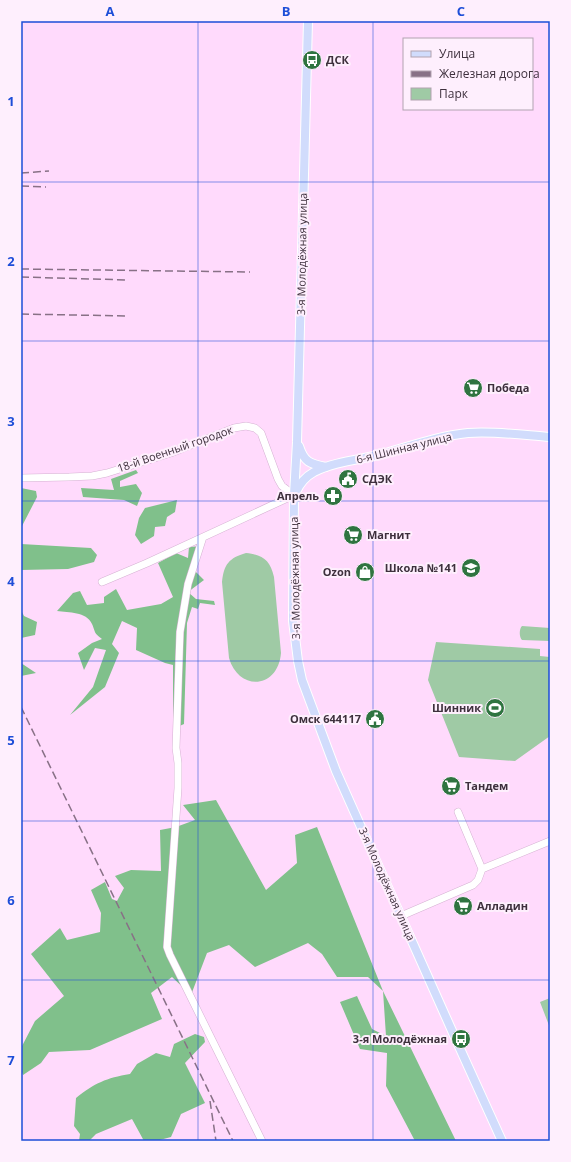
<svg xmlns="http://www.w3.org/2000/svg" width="571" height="1162" font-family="'Open Sans',sans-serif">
<rect width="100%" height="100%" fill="#ffdafc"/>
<!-- green -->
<path fill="#9fcaa5" d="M246 553C263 555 270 560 274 577L281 653C278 689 239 692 229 658L222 582C224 564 229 558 246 553Z
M522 626 550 628V641L522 640C519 637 519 629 522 626Z
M436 642 540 649V656L550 657V736L515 761 459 757 428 680Z
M550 998V1028L540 1002Z"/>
<!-- forest -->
<path fill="#80c08b" d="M136 470 138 473 120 481V487L136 484 142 493 137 506 124 500 83 497 81 488 114 490 111 479Z
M21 488 36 491 37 497 21 528Z
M177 500 175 512 167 517 165 526 155 527 154 536 141 544 135 535 139 518 145 508Z
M21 544 91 548 97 555 94 562 68 569 21 570Z
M203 546 192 568 204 580 188 592 196 599 214 601 215 605 200 603 198 609 192 607 187 623 184 724 173 729V665L165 663 136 650 137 628 122 621 112 644 119 653 105 687 70 715 93 687 106 650 95 648 84 670 78 653 92 643 102 639C93 632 96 633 92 624 86 611 69 613 57 611L73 593 80 591 87 605 104 603V597L116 589 127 610 161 604 173 597 158 563 176 553 188 558 189 547Z
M21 610 24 616 37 622 35 635 21 638Z
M21 663 36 673 21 676Z
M216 800 266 890 297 863 295 835 317 827 383 991 456 1141H415L386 1086 387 1053 360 1049 340 1002 357 996 372 1029 386 1036 383 991 368 977H337L322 954 308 943 255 967 229 945 207 953 191 995 172 977 151 993 162 1019 90 1050 49 1052 41 1063 23 1075 21 1069V1048L35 1021 64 996 31 954 60 928 67 940 100 932 101 913 91 890 105 882 112 899 117 901 124 888 115 876 131 870 161 871 160 830 176 827 195 820 183 805Z
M195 1034 204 1037 205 1042 185 1063 205 1103 181 1114 171 1137 156 1141H144L132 1119 96 1134 89 1141H79L80 1134 74 1126 76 1098C95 1083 106 1078 130 1074L137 1064 156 1053 170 1057 174 1044Z"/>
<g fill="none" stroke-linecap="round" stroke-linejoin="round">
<defs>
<path id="minor" d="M21 478 69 477 92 476 107 473 171 453 234 428 246 426 255 428 261 433 278 479 282 486 294 495
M203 537 188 584 180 632 176 748 178 763V788L167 947 170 955 262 1141
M102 582 147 563 294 495
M482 869 550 841
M401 916 473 885 478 880 482 869 458 812"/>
<path id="major" d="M308 21 297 442 294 495 293 621 298 661 302 680 336 771 457 1042 502 1141
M299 446C304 462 310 464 326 467
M296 492C300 483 305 477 314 472 334 462 357 460 379 455 408 447 437 436 468 433 495 431 523 435 550 437"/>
</defs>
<!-- minor casing -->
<use href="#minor" stroke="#d6b2d3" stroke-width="8"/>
<!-- major casing -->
<use href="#major" stroke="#fff" stroke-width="10"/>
<!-- minor -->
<use href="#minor" stroke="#fff" stroke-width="7"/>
<!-- major -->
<use href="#major" stroke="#d1dcfc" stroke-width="8"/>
<!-- rail -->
<path stroke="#887186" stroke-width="1.5" stroke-dasharray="8 4" stroke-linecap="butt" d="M21 173 49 171
M21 186 46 187
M21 269 250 272
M21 277 128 280
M21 314 127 316
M21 707 233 1141
M210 1101 216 1141"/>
</g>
<!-- grid -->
<path fill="none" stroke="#1d4ed8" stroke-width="1" stroke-opacity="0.55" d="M198 21V1141M373 21V1141M21 182H550M21 341H550M21 501H550M21 661H550M21 821H550M21 980H550"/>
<!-- icons -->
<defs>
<symbol id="bus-disc" viewBox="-11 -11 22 22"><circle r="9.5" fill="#2f7440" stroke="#feeffd"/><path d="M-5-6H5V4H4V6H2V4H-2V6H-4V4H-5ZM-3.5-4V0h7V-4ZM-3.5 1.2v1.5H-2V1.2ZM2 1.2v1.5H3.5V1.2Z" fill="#fff"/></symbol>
<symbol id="supermarket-disc" viewBox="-11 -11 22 22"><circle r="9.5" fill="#2f7440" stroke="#feeffd"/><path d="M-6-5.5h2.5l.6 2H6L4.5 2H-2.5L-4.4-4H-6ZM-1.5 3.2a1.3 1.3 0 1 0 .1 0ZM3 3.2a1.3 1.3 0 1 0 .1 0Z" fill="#fff"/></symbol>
<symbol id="civic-disc" viewBox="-11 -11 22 22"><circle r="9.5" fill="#2f7440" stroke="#feeffd"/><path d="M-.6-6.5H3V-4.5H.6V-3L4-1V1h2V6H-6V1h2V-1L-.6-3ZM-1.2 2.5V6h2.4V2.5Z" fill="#fff"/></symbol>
<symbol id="pharmacy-disc" viewBox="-11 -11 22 22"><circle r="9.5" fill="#2f7440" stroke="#feeffd"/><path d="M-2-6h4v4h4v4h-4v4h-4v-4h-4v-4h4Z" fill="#fff"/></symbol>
<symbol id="school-disc" viewBox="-11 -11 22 22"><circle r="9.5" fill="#2f7440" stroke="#feeffd"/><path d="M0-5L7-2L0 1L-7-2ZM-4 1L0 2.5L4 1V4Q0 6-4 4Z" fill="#fff"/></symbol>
<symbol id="shop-disc" viewBox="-11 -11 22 22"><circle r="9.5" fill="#2f7440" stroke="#feeffd"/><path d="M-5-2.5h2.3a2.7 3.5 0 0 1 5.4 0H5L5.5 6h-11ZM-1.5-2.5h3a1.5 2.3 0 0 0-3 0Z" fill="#fff"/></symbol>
<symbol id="stadium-disc" viewBox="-11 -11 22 22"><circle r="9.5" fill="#2f7440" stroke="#feeffd"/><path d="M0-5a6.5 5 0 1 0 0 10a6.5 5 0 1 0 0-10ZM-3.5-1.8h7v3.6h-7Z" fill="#fff"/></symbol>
</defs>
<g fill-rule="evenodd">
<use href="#bus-disc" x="301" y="49" width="22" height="22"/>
<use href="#supermarket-disc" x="462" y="377" width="22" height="22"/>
<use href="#civic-disc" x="337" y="468" width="22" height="22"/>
<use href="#pharmacy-disc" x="322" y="485" width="22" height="22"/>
<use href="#supermarket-disc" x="342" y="524" width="22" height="22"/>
<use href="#school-disc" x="460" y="557" width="22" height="22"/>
<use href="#shop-disc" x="354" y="561" width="22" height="22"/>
<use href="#stadium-disc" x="484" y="697" width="22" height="22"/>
<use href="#civic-disc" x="364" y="708" width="22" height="22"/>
<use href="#supermarket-disc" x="440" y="775" width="22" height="22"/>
<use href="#supermarket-disc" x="452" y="895" width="22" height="22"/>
<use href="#bus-disc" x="450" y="1028" width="22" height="22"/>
</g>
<g text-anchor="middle" stroke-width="4" stroke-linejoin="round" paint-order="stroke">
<!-- poi labels -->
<g font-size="11" font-weight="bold" fill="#3e303d" stroke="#feeffd" text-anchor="start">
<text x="326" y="64">ДСК</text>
<text x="487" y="392">Победа</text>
<text x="362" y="483">СДЭК</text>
<text x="319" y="500" text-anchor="end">Апрель</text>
<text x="367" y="539">Магнит</text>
<text x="457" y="572" text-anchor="end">Школа №141</text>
<text x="351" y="576" text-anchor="end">Ozon</text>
<text x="481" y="712" text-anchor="end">Шинник</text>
<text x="361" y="723" text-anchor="end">Омск 644117</text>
<text x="465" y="790">Тандем</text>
<text x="477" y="910">Алладин</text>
<text x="447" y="1043" text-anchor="end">3-я Молодёжная</text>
</g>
<!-- street labels -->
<g font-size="11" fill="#3e303d" stroke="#feeffd">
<text transform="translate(302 254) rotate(-89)" y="4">3-я Молодёжная улица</text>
<text transform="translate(404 448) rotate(-14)" y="4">6-я Шинная улица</text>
<text transform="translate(175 449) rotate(-19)" y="4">18-й Военный городок</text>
<text transform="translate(295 578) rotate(-91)" y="4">3-я Молодёжная улица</text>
<text transform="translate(387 884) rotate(66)" y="4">3-я Молодёжная улица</text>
</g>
</g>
<!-- border -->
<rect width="571" height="1162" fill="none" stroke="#feeffd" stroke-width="44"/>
<!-- legend -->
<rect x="403" y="38" width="130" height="72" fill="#feeffd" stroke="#b1a3b0"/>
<rect x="411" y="51" width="20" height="6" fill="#d1dcfc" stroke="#b1a3b0"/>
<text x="439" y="58" font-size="12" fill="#3e303d">Улица</text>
<rect x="411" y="71" width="20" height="6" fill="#887186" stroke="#b1a3b0"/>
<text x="439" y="78" font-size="12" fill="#3e303d">Железная дорога</text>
<rect x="411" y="88" width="20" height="12" fill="#9fcaa5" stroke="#b1a3b0"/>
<text x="439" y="98" font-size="12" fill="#3e303d">Парк</text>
<rect x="22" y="22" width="527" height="1118" fill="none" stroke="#1d4ed8" stroke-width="1.5"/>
<g font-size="13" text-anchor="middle" font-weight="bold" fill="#1d4ed8">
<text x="110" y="16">A</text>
<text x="286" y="16">B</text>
<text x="461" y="16">C</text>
<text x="11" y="106">1</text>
<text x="11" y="266">2</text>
<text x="11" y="426">3</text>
<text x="11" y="586">4</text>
<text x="11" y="745">5</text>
<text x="11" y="905">6</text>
<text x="11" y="1065">7</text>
</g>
</svg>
